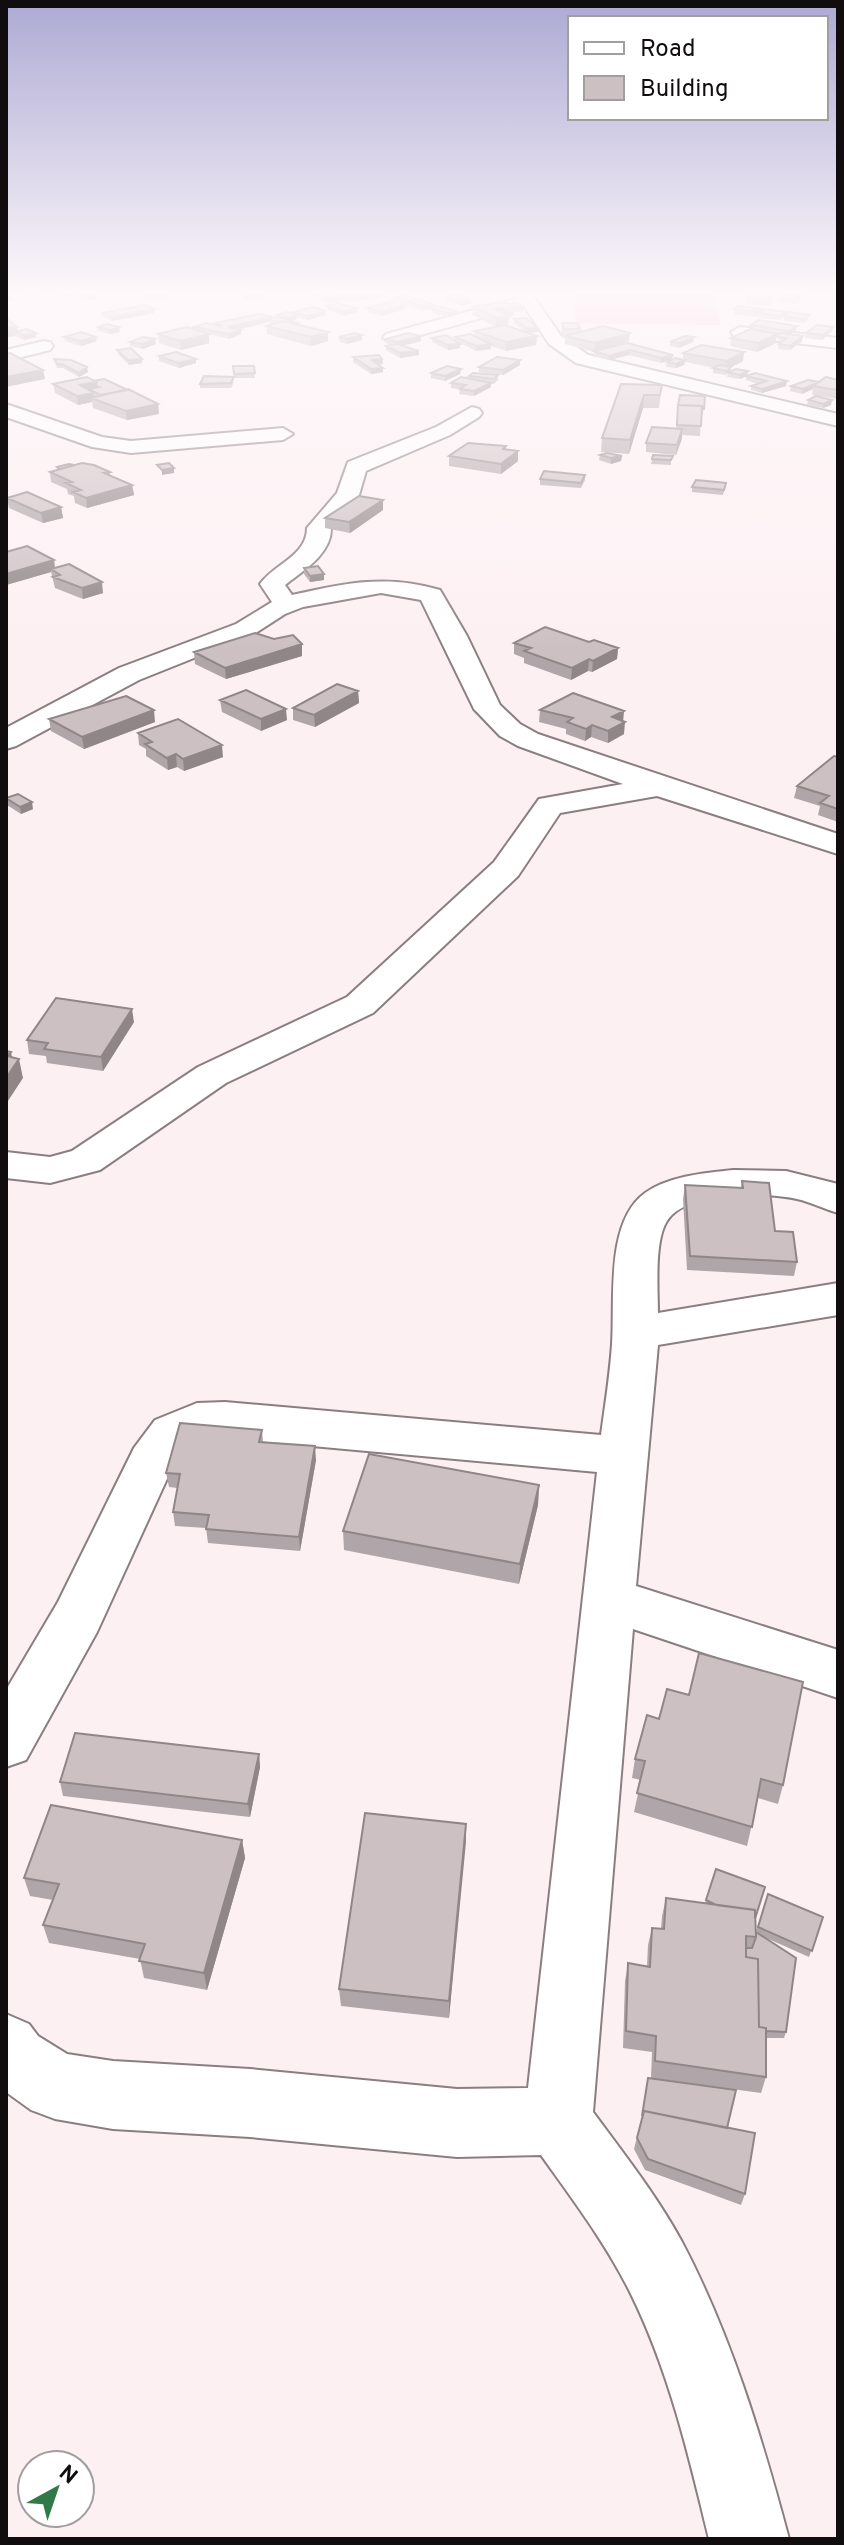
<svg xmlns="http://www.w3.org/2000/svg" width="844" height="2545" font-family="Overpass,sans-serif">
<rect width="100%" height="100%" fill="#fdf0f3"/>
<!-- green -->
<path fill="#fabacc" d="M574 293H712L721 325 575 323Z"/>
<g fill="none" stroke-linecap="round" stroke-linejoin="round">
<defs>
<path id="minor" d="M515 293H531L561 336 588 355 838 414V426L576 363 549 344 524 306 392 343 383 338 386 334 518 298Z
M740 327 838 338V348L734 336 731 332Z
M44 341 50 342 53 346 50 350 6 361V350Z
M6 404 102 437 131 441 283 428 293 434 283 440 131 453 92 447 6 417Z
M472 407 479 409 482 413 479 417 450 435 366 471 359 495 331 529C331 554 303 571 285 585L292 595C344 583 388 574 440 590L467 636 500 705 520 724 538 734 838 834V854L657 796 560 813 518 876 373 1013 226 1083 100 1170 50 1183 6 1178V1152L50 1157 72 1151 198 1067 347 997 494 862 539 799 623 784 518 746 500 736 474 709 421 600 381 593 303 607 285 614 254 634 139 680 16 746 6 749V728L119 668 236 624 272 602 260 584C274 564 307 556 307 528L337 493 348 462 436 427Z
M733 1170 786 1171 838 1184V1213C824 1209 811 1202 797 1199 767 1192 685 1191 667 1221 654 1241 658 1289 658 1313L838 1283V1315L658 1345 636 1586 838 1650V1698L633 1629 593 2112C624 2154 657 2196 682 2242 731 2335 762 2438 789 2539H709C689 2456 669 2371 631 2294 607 2245 573 2200 541 2155L457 2157 250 2137 113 2129 55 2119 31 2110 6 2092V2014L29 2024 38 2036 67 2054 113 2061 250 2069 457 2089 528 2088 597 1472 225 1438 204 1439 189 1446 171 1470 97 1632 26 1760 6 1767V1690L58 1602 134 1448 155 1420 197 1403 225 1402 601 1435C605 1405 610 1375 612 1344 615 1301 605 1222 645 1193 669 1176 705 1173 733 1170Z"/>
</defs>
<!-- minor casing -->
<use href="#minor" stroke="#8a7e81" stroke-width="4"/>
<!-- minor -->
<use href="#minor" fill="#fff" fill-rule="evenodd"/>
</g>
<!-- wall -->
<path fill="#b0a5a8" d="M73 293H91L96 295 97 299 87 301 73 294Z
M141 293H169V297L151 300 142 296Z
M309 293H386V297L351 302 343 299V301L327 303Z
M747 293H771V306L747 305Z
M804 293 797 304 778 302 779 294Z
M395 297 432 304V308L422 311 407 305V308L382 316 368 312V308L395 301Z
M446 297 471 299V303L463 306 446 301Z
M327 306 357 312 343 316 327 310Z
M473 307 523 312H514V315L508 316V325L496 327 473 315Z
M432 309 457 311V315L448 317 432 313Z
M734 309H761V312H786L785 316 809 319 804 323 784 321V317L780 320 759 318V314L757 317 734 314Z
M294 312 326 315 307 320 297 317V319L291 321 328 341 311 346 267 334 266 326 272 324 269 322 238 329 241 330V334L229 339 209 334V343L181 350 159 343 158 334 194 330V327L216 325V323L273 318 277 317V315L295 314Z
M103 313H154L112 321 103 317Z
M6 318 18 331 36 333V337L24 340 15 336 6 337Z
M514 319 538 332 528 333 537 336 536 345 506 351 491 346V349L476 351 460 343V348L448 350 432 342V338L455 341V337H475V331L526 333 514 323Z
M562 323 580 329V332L629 341 612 347 673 355 672 359 683 360V353L743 361 731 367V371L747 375 787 381 786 386 762 393 751 390V386L758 384 746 380V376L740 379 727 377 728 374 726 375 713 373V368H715L685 362 684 365 676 368 666 367 667 362 671 360 661 363 629 355 609 360 594 356V352L565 344V338H564L561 332Z
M751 325 797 326 796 330 790 334 802 341 790 350 778 349 779 344 782 342 778 341 779 334 769 333 776 343 757 352 730 346 731 338 751 329Z
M98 327 120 332 110 334 98 331Z
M833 327 832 331 822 340 805 338 806 333Z
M64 337 97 341 81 346 65 341Z
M339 337 362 340 347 344 340 342Z
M386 339 421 341 402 346 419 355 400 358 386 350V346L392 345 386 343Z
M130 342 156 344 143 349 130 346Z
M670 342H693L679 348 670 346Z
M117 350 142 359V363L129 365 118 354Z
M159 356 196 363 179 368 159 361Z
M353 357 382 359 383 364H378L383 368V372L371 374 353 362Z
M54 359 88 372 79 377 63 368H57Z
M520 360V365L503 375 479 372V367Z
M233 366H254L255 378H234Z
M461 369 460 374 445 381 431 378V373Z
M498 375V380L494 384 491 383V387L474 396 459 394 460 389 451 388V383L469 379V376Z
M838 380V399L812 395 813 389 802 394 790 391 791 386Z
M93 381 158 404 159 414 127 420 93 408 92 402 78 405 55 393 53 384Z
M234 382 231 388H200V384Z
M621 384 662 385 659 408H643L629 454 601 452 602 438Z
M705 396 703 414H701L700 436 682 435 676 455 646 452V443L676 429 677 415Z
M808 400 831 405 823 408 807 405Z
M506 446V449L518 461 501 474 449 466V456Z
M600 455 622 456 621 461 611 464 599 460Z
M653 455 671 460V465L651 464Z
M74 465 110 472V476L132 485 134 495 87 508 75 503 74 496 68 494 67 489 51 482 50 472 57 470V467Z
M585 475V480L581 488 540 485V479Z
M726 483 723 495 692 492V487Z
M7 498 61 507 63 518 43 523 9 508Z
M383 510 350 533 325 528V518Z
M6 552 54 560 55 568 103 593 83 599 55 588 51 572 6 585Z
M304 568 324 574V580L310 582 304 574Z
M274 639 302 644V656L226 679 195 664 194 652Z
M589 642 618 648 617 659 592 672 588 671 571 680 524 663V658L514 654V643Z
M358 691 359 703 315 727 293 720V708Z
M220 700 287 720 261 731 222 712Z
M540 710 623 721 624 734 608 743 591 737 585 741 566 734V729L539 722Z
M49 719 155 722 84 749 51 731Z
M138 733 223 757 184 771 177 767 168 770 146 756V749L139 745Z
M838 757V822L818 815 820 806 794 798 797 786Z
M6 798 33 809 21 814 7 805Z
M134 1022 103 1071 47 1063 46 1056 29 1054 27 1040Z
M742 1181 797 1262 794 1276 687 1270 683 1199 685 1185 741 1188Z
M262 1430 263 1442 316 1460 300 1551 208 1543 206 1528 175 1526 173 1512 178 1488 169 1487 166 1473Z
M539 1485 538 1505 519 1584 344 1550 343 1531Z
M647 1715 783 1785 778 1804 758 1798 747 1846 634 1812 641 1780 632 1778 635 1759Z
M259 1754 260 1767 250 1817 63 1796 60 1782Z
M466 1824 449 2018 341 2006 339 1989Z
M242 1840 245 1858 207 1990 144 1978 140 1959 49 1943 43 1925 53 1900 30 1896 24 1878Z
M716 1869 755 1920 756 1932 768 1894 823 1917 809 1957 764 1937 786 2032 784 2038H766V2077L761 2093 651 2078 652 2052 623 2048 625 1981 628 1963 647 1966 648 1945 652 1928 661 1929 662 1916 666 1898 705 1903Z
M641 2121 727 2128 745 2194 741 2205 645 2170 634 2149Z"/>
<!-- shaded-wall -->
<path fill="#908688" d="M27 293H37L38 295 28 297Z
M70 293V297L61 298 60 294Z
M169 293V297L151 300V296Z
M361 293H386V297L351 302V294Z
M800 293H804L797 304 798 296Z
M263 294V298L244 300V296Z
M96 295 97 299 87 301V296Z
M12 296V301H6V297Z
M342 296 343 301 327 303V298Z
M471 299V303L463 306V301Z
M407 303V308L382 316V312Z
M432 304V308L422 311V306Z
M514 307H523V312H514V315L495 318V309Z
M357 308V312L343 316V312Z
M154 309V313L112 321V317Z
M325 311 326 315 307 320V316Z
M457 311V315L448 317V313Z
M297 315V319L287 322V318Z
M509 316 508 325 496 327V318Z
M273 317V320L269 319V322L228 332V327Z
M797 326 796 330 788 336V331Z
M17 327 18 333 14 332 15 336 6 337V328Z
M119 327 120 332 110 334V330Z
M833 327 832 331 822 340 823 335Z
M538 328V332L527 333 528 329Z
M241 330V334L229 339 228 334Z
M328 332V341L311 346V337Z
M36 333V337L24 340V335Z
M630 333 629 341 594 352 595 343Z
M209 334V343L181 350 180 341Z
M777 334 776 343 757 352 758 343Z
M362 335V340L347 344V339Z
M421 336V341L398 347V342Z
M537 336 536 345 506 351V342Z
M803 336 802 341 790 350V346Z
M96 337 97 341 81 346 80 341Z
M694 337 693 342 679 348 680 343Z
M155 339 156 344 143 349 142 344Z
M460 344V348L448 350V345Z
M491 344V349L476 351V346Z
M630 350 629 355 609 360V356Z
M419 351V355L400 358V353Z
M744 352 743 361 726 370 727 361Z
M673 355 672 359 661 363V358Z
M142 359V363L129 365 128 360Z
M196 359V363L179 368 178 363Z
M382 359 383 364 372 365V360Z
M520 360V365L503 375V370Z
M685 360 684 365 676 368V364Z
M87 367 88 372 79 377V373Z
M383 368V372L371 374V369Z
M461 369 460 374 445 381V376Z
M43 370 45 379 6 387V377Z
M748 371 747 376 740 379V375Z
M787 381 786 386 762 393V389Z
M96 382 97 391 89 393 80 385Z
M819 382 813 386V389L802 394 803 389Z
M491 383V387L474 396V391Z
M94 393 95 399 91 398 92 402 78 405 77 396Z
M644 395 643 408 629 454 630 440Z
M832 400 831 405 823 408 824 404Z
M158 404 159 414 127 420 126 411Z
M682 429V439L676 455 677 445Z
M518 451V461L501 474V464Z
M622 456 621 461 611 464V458Z
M174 468V473L162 475V470Z
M132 485 134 495 87 508 86 498Z
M383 500V510L350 533 349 522Z
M61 507 63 518 43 523 41 513Z
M54 560 55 571 51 569V572L6 585V574Z
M324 574V580L310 582V576Z
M102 582 103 593 83 599 82 588Z
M302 644V656L226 679 225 668Z
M618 648 617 659 592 672 593 661Z
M589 659 588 671 571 680 572 668Z
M358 691 359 703 315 727 314 715Z
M286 709 287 720 261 731V719Z
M154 710 155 722 84 749 82 737Z
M624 711 623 723 612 717Z
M625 722 624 734 608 743V731Z
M592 725 591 737 585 741 586 729Z
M222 745 223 757 184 771 183 759Z
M176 754 177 767 168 770 167 758Z
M32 802 33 809 21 814 20 807Z
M132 1009 134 1022 103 1071 101 1057Z
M11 1052 14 1067 19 1059 23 1078 6 1104 7 1056Z
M315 1446 316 1460 300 1551 299 1537Z
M539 1485 538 1505 519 1584 520 1564Z
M259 1754 260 1767 250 1817 248 1804Z
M466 1824V1842L449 2018V2001Z
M242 1840 245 1858 207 1990 204 1973Z"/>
<!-- building -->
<path fill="#cdc0c3" stroke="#908688" stroke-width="2" d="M78 293H91L96 295 87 296Z
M144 293H168L151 296Z
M241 293H261L263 294 244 296Z
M316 293H338L342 296 327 298Z
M748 293H771L772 298 748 297Z
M780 293H800L798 296 779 294Z
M404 295 432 304 422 306 395 297Z
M455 295 471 299 463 301 446 297Z
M396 300 407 303 382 312 368 308Z
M505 302 514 307 495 309 509 316 496 318 473 307Z
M337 303 357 308 343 312 327 306Z
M518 303 523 307 514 308V307L508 304Z
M144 305 154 309 112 317 103 313Z
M433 305 457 311 448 313 432 309Z
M739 306 761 309 757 312 734 309Z
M313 307 325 311 307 316 294 312Z
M765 309 786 312 780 316 759 313Z
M287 312 297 315 287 318 277 315Z
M790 312 810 315 805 319 784 316Z
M260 314 273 317 228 327 241 330 228 334 194 327 206 323 222 326 216 323Z
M278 317 298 323 294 324 283 321 279 322 269 319Z
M6 318 17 327 6 328Z
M526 318 538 328 528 329 514 319Z
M759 320 797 326 788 331 751 325Z
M283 321 328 332 311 337 266 326Z
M562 323H578L580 329H564Z
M107 324 119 327 110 330 98 327Z
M505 325 537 336 506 342 475 331Z
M817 325 833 327 823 335 806 333Z
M603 326 630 333 595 343 565 336Z
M187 327 209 334 180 341 158 334Z
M26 329 36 333 24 335 14 332Z
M750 329 777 334 758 343 731 338Z
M81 332 96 337 80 341 64 337Z
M355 333 362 335 347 339 339 337Z
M408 333 421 336 398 342 386 339Z
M779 333 803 336 790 346 779 344 787 338 778 337Z
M470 334 491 344 476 346 455 337Z
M446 335 460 344 448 345 432 338Z
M685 336 694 337 680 343 670 342Z
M143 337 155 339 142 344 130 342Z
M627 343 673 355 661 358 630 350 609 356 594 351Z
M397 344 419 351 400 353 386 346Z
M701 345 744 352 727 361 683 353Z
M131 348 142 359 128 360 117 350Z
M176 352 196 359 178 363 159 356Z
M10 353 43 370 6 377V354Z
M379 355 382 359 372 360 383 368 371 369 353 357Z
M497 357 520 360 503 370 479 367Z
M675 358 685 360 676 364 667 362Z
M54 359 71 360 87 367 79 373 62 364H57Z
M720 365 731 367 727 371 713 368Z
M233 366H254L255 373 234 374Z
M447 366 461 369 445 376 431 373Z
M736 369 748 371 740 375 728 372Z
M473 373 498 375 494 379 469 376Z
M755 373 787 381 762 389 751 386 767 381 746 376Z
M204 376 234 377 231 383 200 384Z
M87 377 96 382 80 385 94 393 77 396 53 384Z
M461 377 491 383 474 391 460 389 466 385 451 383Z
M826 377 838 380V390L813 386Z
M104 379 128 390 100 395 89 389 99 387 96 386V382L93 381Z
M808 380 819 382 803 389 791 386Z
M621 384 662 385 660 395H644L630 440 602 438Z
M128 389 158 404 126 411 91 398Z
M680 395 705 396 704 409H702V406L678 405Z
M816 396 832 400 824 404 808 400Z
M678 405 702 406 701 426 677 425Z
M652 427 682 429 677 445 646 443Z
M468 443 506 446 503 449 518 451 501 464 449 456Z
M607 453 622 456 611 458 600 455Z
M653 455 673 456 671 460 652 459Z
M82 463 94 465 110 472 104 473 132 485 86 498 73 492 81 490 66 483 72 482 50 472Z
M169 463 174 468 162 470 157 465Z
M69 464 74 465 60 469 57 467Z
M544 471 585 475 581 483 540 479Z
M696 480 726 483 724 490 692 487Z
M27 492 61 507 41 513 7 498Z
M359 496 383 500 349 522 325 518Z
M27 546 54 560 6 574V552Z
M69 564 102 582 82 588 53 577 60 575 51 569Z
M318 566 324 574 310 576 304 568Z
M545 627 589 642 594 640 618 648 593 661 589 659 572 668 524 651 531 648 514 643Z
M255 633 274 639 293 635 302 644 225 668 194 652Z
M337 684 358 691 314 715 293 708Z
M246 690 286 709 261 719 220 700Z
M573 693 624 711 612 717 625 722 608 731 592 725 586 729 567 722 573 718 540 710Z
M126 696 154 710 82 737 49 719Z
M178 719 222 745 183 759 176 754 167 758 145 744 152 742 138 733Z
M834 756 838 757V809L820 803 829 796 797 786Z
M18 794 32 802 20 807 6 798Z
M56 998 132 1009 101 1057 44 1049 48 1043 27 1040Z
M6 1051 11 1052 7 1056 19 1059 6 1078Z
M742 1181 769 1183 775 1231 793 1232 797 1262 690 1256 685 1185 743 1188Z
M180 1423 262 1430 259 1442 315 1446 299 1537 206 1529 209 1515 173 1512 180 1474 166 1473Z
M369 1454 539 1485 520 1564 343 1531Z
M699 1653 803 1682 783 1785 761 1779 752 1827 637 1793 645 1761 635 1759 647 1715 659 1719 667 1689 689 1695Z
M75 1733 259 1754 248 1804 60 1782Z
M51 1805 242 1840 204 1973 139 1961 145 1944 43 1925 59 1884 24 1878Z
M365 1813 466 1824 449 2001 339 1989Z
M716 1869 765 1887 755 1919V1910L716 1905 706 1900Z
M768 1894 823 1917 812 1951 758 1927Z
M666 1898 755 1910 756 1937 746 1936V1957L758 1959 759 2027 766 2028V2077L655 2061 656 2036 626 2031 628 1963 650 1967 652 1928 664 1929Z
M756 1932 796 1958 786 2032 766 2031V2028L759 2027 758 1959 746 1957V1948H752L756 1937Z
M648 2078 736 2090 727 2128 644 2111 642 2116Z
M644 2111 755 2133 745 2194 648 2159 637 2138Z"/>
<!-- sky -->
<linearGradient id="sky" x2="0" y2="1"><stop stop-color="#adaad4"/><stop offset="0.45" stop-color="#fef8fa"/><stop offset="1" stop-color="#fef8fa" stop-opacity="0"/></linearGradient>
<rect width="844" height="649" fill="url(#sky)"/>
<!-- border -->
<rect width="844" height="2545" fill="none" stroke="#110c0d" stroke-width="16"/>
<!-- legend -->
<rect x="568" y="16" width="260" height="104" fill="#ffffff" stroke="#a09e9e" stroke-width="2"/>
<rect x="584" y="42" width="40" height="12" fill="#ffffff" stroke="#a09e9e" stroke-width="2"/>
<text x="640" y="56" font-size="24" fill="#110c0d">Road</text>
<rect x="584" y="76" width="40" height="24" fill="#cdc0c3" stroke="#a09e9e" stroke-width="2"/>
<text x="640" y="96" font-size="24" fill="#110c0d">Building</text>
<!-- north arrow -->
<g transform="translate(56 2489) rotate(40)"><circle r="38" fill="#ffffff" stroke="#a09e9e" stroke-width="2"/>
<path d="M0-6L14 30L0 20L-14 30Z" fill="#317946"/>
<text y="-12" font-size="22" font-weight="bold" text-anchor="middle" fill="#110c0d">N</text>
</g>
</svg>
